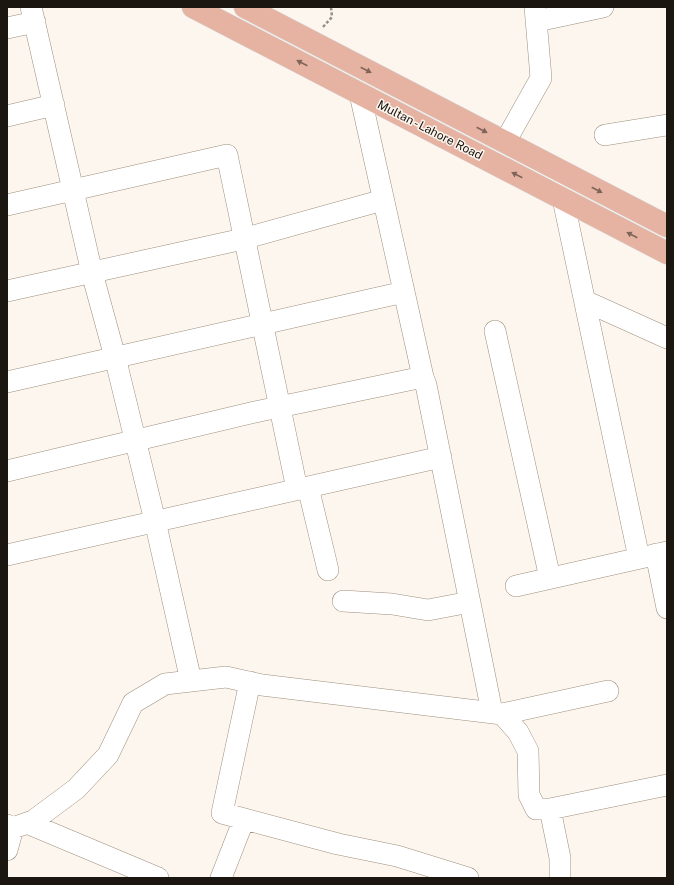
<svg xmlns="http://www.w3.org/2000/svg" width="674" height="885" font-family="'Public Sans',sans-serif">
<rect width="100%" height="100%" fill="#fdf6ef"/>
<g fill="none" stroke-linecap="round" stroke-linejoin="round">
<defs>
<path id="minor" d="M31 7 92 273 115 357 155 521 191 681
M537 21 603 7
M7 28 35 22
M360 94 423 377 426 385 492 712
M7 116 54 105
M605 135 667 125
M505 142 541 78 535 7
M563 199 639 558
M7 205 227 155 297 489
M7 291 243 239 383 200
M585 301 667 338
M495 331 550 578
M7 382 404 292
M7 471 255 412 423 377
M308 487 328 570
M656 554 667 608
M7 555 441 457
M516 586 667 552
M343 601 392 604 428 610 470 602
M250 682 222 813 338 844 397 856 468 878
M502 714 608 691
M550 809 560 858V878
M27 823 158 878
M7 825 13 828 33 821 76 789 108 755 133 703 165 684 226 677 262 685 502 714 518 732 528 751 529 795 536 809H550L667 785
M7 850 13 828
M221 878 244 819"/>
<path id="major" d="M193 7 667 253
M245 7 667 226"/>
</defs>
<!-- minor casing -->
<use href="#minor" stroke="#9e8f7d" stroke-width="22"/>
<!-- major casing -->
<use href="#major" stroke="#d6d5d4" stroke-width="23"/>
<!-- path -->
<path stroke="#969089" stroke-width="2.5" stroke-dasharray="3 2" stroke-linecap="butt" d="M323 27 332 17 331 7"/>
<!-- minor -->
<use href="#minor" stroke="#fff" stroke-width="21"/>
<!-- major -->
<use href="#major" stroke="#e6b3a3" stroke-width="22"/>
</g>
<!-- one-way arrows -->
<defs><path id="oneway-solid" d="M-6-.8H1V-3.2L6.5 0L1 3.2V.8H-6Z"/></defs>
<g fill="#806459">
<use href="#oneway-solid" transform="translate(302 63) rotate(-153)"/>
<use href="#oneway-solid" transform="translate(366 70) rotate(27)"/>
<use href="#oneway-solid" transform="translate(482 130) rotate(27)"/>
<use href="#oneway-solid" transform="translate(517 175) rotate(-153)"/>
<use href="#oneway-solid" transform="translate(597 190) rotate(28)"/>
<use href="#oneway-solid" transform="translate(632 235) rotate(-152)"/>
</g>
<g text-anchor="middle" stroke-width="3" stroke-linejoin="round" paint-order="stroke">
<!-- street labels -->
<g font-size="12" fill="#1b160f" stroke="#fdf6ef">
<text transform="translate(430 130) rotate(27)" y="4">Multan - Lahore Road</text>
</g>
</g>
<!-- border -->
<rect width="674" height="885" fill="none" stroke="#1b160f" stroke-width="16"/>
</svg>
